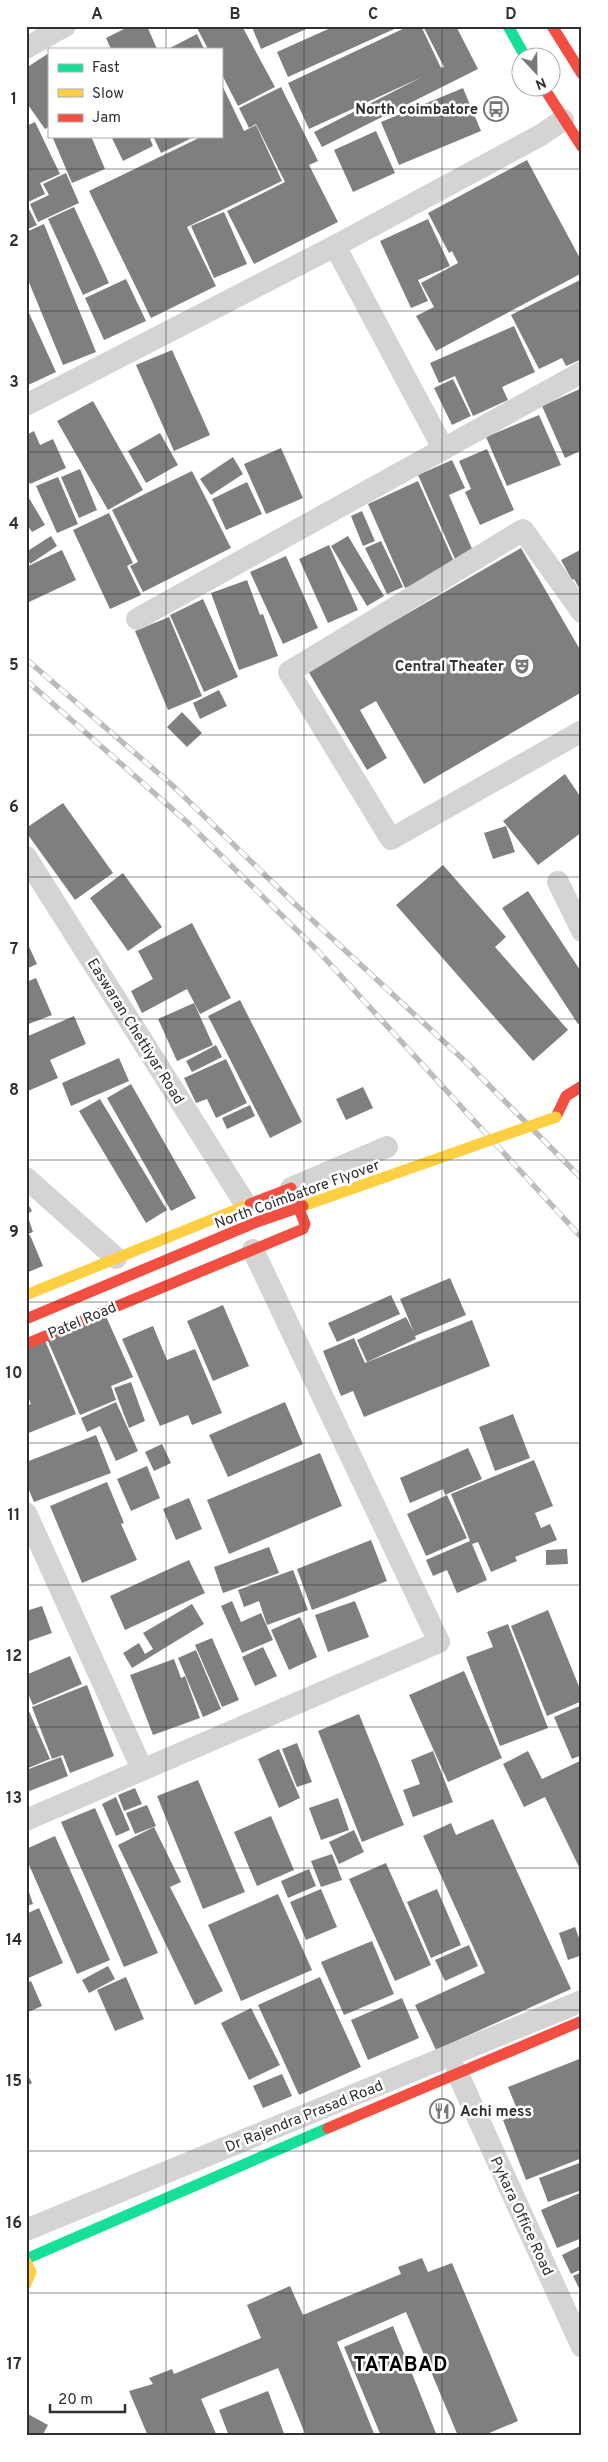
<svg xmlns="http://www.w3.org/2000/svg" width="608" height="2462" font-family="Overpass,sans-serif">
<rect width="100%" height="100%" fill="#fff"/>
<!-- building -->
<path fill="#7f7f7f" d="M130 26H147L157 49H111L106 38Z
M196 26H242L275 87 238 106 221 73V49H208Z
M254 26H313L261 49 252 27Z
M335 26H401L288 77 277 52Z
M409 26H421L441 68 444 67 423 26H456L478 69 322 147 314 132 422 77 309 129 288 83Z
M197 34 204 49H168Z
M49 53V127L45 129 26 102V68Z
M221 83 244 131 256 125 282 181 187 227 216 286 151 318 89 191 203 136H221Z
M281 87 318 161 309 165 338 222 254 264 227 211 285 182 256 124 249 128 239 108Z
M463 88 481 131 399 165 381 122Z
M35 122 60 174 40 183 45 194 26 203 37 225 26 230V126Z
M376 131 395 173 353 192 334 150Z
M52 136H91L105 169 72 183Z
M111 136H149L153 146 123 161Z
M153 136H196L161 153Z
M527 160 582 262V273L436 351 416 316 434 307 421 283 458 263 452 251 449 253 428 213Z
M66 173 79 203 38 222 30 204 49 195 43 184Z
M74 207 109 283 83 295 48 219Z
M224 212 247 264 214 278 191 226Z
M428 219 450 266 418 280 428 301 411 308 380 241Z
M44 224 96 352 63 365 26 275V232Z
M126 279 146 321 104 340 85 298Z
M582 279V359L566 366 562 358 539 369 511 315Z
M29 313 56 372 26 386V314Z
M514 326 535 372 502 387 508 400 473 416 455 376 439 383 430 363Z
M172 350 210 435 174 451 136 365Z
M453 379 471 416 452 425 434 388Z
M582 388V450L565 458 542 406Z
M93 401 143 490 108 510 57 421Z
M539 415 561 465 507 486 486 437Z
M34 431 40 445 53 439 66 468 30 484 26 476V435Z
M160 433 178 465 146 483 128 451Z
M281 448 303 498 266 514 244 464Z
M487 449 514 510 480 525 465 492 471 489 459 461Z
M233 457 243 474 211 495 200 479Z
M452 460 465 488 449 495 473 551 455 559 418 475Z
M80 469 97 510 79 518 61 477Z
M192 471 231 548 143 592 130 566 138 562 112 510Z
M58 477 78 524 57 533 36 486Z
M418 481 456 566 405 588 368 504Z
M247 482 262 514 226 530 212 499Z
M26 493 45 525 32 532 26 523Z
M362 511 375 541 363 546 351 516Z
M109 513 133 563 127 566 141 595 110 609 73 530Z
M51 536 57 546 30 564 26 552Z
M348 536 384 596 367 606 331 546Z
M381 541 403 587 387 594 365 548Z
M329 545 358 610 328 623 299 559Z
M521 548 582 653V692L424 784 376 701 360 710 387 758 367 770 308 671Z
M582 549V593L574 579 572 580 561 560Z
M62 550 76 580 29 602 26 597V567Z
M286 556 318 628 283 644 250 572Z
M247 580 260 615 263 614 278 656 239 670 211 593Z
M203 599 238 677 204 692 170 615Z
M169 617 202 696 168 710 135 631Z
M219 690 227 706 200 719 193 703Z
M182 712 202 733 187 747 167 727Z
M565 774 582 799V832L538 865 503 821Z
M63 803 113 873 75 900 26 832V828Z
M506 826 515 852 493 859 484 833Z
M443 865 506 937 495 947 568 1030 533 1061 396 905Z
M123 873 162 927 128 951 90 898Z
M528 891 582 973V1021L578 1024 502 908Z
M192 923 231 998 200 1014 187 989 142 1013 131 991 153 979 138 951Z
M26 940 37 964 26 969Z
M36 978 52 1015 26 1025V982Z
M240 1000 302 1122 270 1138 208 1016Z
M194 1003 213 1045 177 1061 158 1019Z
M74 1016 86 1044 50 1060 58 1078 28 1091 26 1087V1037Z
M216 1045 222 1057 192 1072 186 1061Z
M119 1058 129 1081 71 1106 62 1083Z
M226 1059 247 1103 216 1118 207 1099 196 1103 184 1078Z
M131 1084 196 1198 171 1211 107 1098Z
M363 1087 373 1108 346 1120 336 1099Z
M100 1099 167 1210 146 1223 79 1111Z
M250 1105 255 1116 227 1129 222 1118Z
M26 1201 32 1211 26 1215Z
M26 1220H29L33 1232 26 1235Z
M30 1235 43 1266 26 1273V1237Z
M450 1278 466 1315 415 1336 416 1339 367 1362 357 1340 406 1317 414 1332 400 1299Z
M391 1295 400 1314 337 1342 328 1323Z
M223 1305 249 1366 213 1381 187 1321Z
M105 1314 133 1377 111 1386 116 1400 80 1415 47 1339Z
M472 1320 490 1366 364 1417 353 1391 341 1396 323 1351 354 1338 365 1363Z
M153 1326 167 1360 195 1349 222 1413 192 1425 188 1415 160 1426 122 1339Z
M44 1338 76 1414 26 1434V1406L31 1404 26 1393V1346Z
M131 1382 145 1421 129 1428 114 1388Z
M116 1402 138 1451 116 1461 100 1426 87 1432 81 1418Z
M285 1402 303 1444 228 1477 209 1435Z
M513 1414 530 1458 495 1471 479 1427Z
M96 1435 111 1473 34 1502 26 1483V1462Z
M162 1444 171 1463 154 1471 145 1452Z
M468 1448 482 1479 445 1495 443 1489 410 1503 400 1478Z
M320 1453 342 1506 229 1554 207 1500Z
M534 1460 553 1506 535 1513 541 1528 550 1524 557 1540 515 1557 517 1561 491 1572 478 1542 472 1544 487 1580 457 1593 447 1570 433 1576 426 1560 470 1541 451 1494Z
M147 1466 160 1498 131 1511 117 1479Z
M107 1482 124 1523 121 1524 137 1560 82 1583 50 1506Z
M447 1495 467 1538 426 1556 407 1514Z
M189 1498 202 1529 176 1540 163 1509Z
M371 1540 387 1581 312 1610 297 1569Z
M269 1547 279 1573 223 1593 214 1567Z
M567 1549 568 1564 546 1565V1550Z
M189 1560 205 1593 125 1630 110 1596Z
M293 1570 308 1610 267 1625 259 1601 244 1607 238 1590Z
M232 1601 241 1622 261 1613 273 1640 242 1653 221 1606Z
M355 1601 369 1637 328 1652 315 1615Z
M192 1604 204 1624 132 1668 123 1653 139 1643 145 1654 153 1649 143 1633Z
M42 1606 52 1633 26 1642V1611Z
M548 1610 582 1694V1701L547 1716 511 1626Z
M300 1617 317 1657 289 1670 271 1630Z
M508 1624 548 1728 500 1746 466 1657 493 1647 487 1632Z
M212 1638 239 1700 222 1707 195 1645Z
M263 1647 277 1676 255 1686 242 1657Z
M196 1650 221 1709 203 1717 178 1658Z
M70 1656 82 1684 33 1705 26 1689V1675Z
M174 1659 181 1678 185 1676 200 1718 153 1735 130 1675Z
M464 1671 502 1758 448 1782 409 1695Z
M87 1685 114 1756 70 1773 63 1755 52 1759 32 1707Z
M582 1705V1755L572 1759 554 1717Z
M29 1711 50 1759 26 1769V1712Z
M359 1714 404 1825 362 1842 318 1731Z
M297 1743 312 1782 297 1787 282 1749Z
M279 1749 300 1798 279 1808 258 1759Z
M433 1751 453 1802 413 1817 403 1790 420 1784 411 1760Z
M528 1751 542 1779 582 1760V1873L545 1797 524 1807 503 1764Z
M61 1757 68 1776 27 1792 26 1770Z
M198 1780 245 1892 203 1909 157 1796Z
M135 1788 142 1804 124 1811 118 1795Z
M116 1797 130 1830 116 1836 102 1804Z
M338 1798 349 1830 321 1840 309 1808Z
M147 1805 156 1826 135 1834 126 1813Z
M95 1808 158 1953 124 1967 61 1822Z
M271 1816 294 1870 257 1886 234 1832Z
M493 1819 571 1989 436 2050 415 2005 485 1973 423 1836 451 1823 456 1835Z
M154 1827 181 1882 170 1887 223 1991 195 2005 118 1845Z
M354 1830 364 1852 339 1864 329 1842Z
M55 1836 110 1960 77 1974 26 1858V1849Z
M332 1854 342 1880 321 1887 311 1861Z
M386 1863 431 1965 395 1981 349 1879Z
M309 1869 316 1886 288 1898 281 1881Z
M26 1883 33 1904 26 1906Z
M321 1889 337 1927 306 1940 290 1902Z
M437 1889 461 1945 431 1958 407 1902Z
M278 1894 312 1970 241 2001 208 1925Z
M39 1908 63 1963 26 1979V1914Z
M575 1927 582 1946V1955L568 1960 559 1933Z
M372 1941 394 1994 344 2015 321 1962Z
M469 1945 478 1966 445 1981 435 1960Z
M108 1966 115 1979 89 1993 82 1980Z
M126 1977 144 2019 115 2031 97 1990Z
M320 1977 361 2067 299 2095 258 2005Z
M31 1981 42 2006 26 2013V1983Z
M402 1998 419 2038 368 2060 351 2020Z
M251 2008 280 2065 249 2080 221 2023Z
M582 2058V2158L526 2180 503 2120 519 2114 508 2087Z
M26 2072 32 2083 26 2086Z
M282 2074 292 2096 263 2108 253 2086Z
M582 2162V2190L548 2202 539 2178Z
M582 2192V2238L557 2248 541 2210Z
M582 2245V2269L571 2274 562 2255Z
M422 2258 428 2272 452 2263 518 2421 482 2436H458L406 2312 337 2342 375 2436H306L278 2368 201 2399 217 2436H148L129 2391 153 2384 149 2378 172 2369 174 2374 261 2338 247 2305 290 2286 303 2315 401 2274 398 2267Z
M582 2272V2294L573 2276Z
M393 2326 437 2436H381L344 2347Z
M268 2391 285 2436H229L219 2410Z
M26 2413 48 2425 42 2436H26Z"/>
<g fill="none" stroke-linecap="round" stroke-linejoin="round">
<!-- street -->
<path stroke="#d4d4d4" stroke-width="22" d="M26 48 65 26
M335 246 443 448
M26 405 335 246 541 135 563 120
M582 612 523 530 289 672 391 839 582 731
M137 619 582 372
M26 857 246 1205
M558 882 582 931
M26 1178 116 1258
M291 1188 387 1147
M26 1513 142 1769
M26 1820 439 1642 253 1250
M457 2072 582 2347
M26 2230 582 2001"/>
<!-- fast -->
<path stroke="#16e098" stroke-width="11" d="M508 26 526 58
M26 2259 328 2128"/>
<!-- slow -->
<path stroke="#ffcf43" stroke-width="11" d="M26 1295 250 1204
M26 2262 31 2272 26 2284"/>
<!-- jam -->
<path stroke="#f24e42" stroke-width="11" d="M552 26 582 74
M544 88 582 147
M556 1117 566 1096 582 1086
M26 1344 303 1229 305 1224 291 1188 250 1204
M328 2128 582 2021"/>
<defs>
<path id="rail" d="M26 659 172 785 296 905 466 1062 582 1179
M26 680 187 822 319 952 582 1238"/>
</defs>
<!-- rail casing -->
<use href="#rail" stroke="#bcbcbc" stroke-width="5.5"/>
<!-- rail -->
<use href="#rail" stroke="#fff" stroke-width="4" stroke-dasharray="11" stroke-linecap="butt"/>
<!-- slow-bridge -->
<path stroke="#ffcf43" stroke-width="11" d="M303 1206 556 1117"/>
<!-- jam-bridge -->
<path stroke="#f24e42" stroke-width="11" d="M26 1319 254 1223 303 1206"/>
</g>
<!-- grid -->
<path fill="none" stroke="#303030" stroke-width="1" stroke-opacity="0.55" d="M166 26V49M304 26V2436M442 26V2436M166 136V2436M26 169H582M26 311H582M26 452H582M26 594H582M26 735H582M26 877H582M26 1019H582M26 1160H582M26 1302H582M26 1443H582M26 1585H582M26 1727H582M26 1868H582M26 2010H582M26 2151H582M26 2293H582"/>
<!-- icons -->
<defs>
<symbol id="bus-ring" viewBox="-11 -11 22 22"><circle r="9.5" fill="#fff" stroke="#787878" stroke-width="1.5"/><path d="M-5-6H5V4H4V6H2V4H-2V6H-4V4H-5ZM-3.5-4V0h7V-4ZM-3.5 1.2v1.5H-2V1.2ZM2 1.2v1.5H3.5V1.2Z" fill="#787878"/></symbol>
<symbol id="theatre-ring" viewBox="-11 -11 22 22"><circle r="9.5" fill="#fff" stroke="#787878" stroke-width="1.5"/><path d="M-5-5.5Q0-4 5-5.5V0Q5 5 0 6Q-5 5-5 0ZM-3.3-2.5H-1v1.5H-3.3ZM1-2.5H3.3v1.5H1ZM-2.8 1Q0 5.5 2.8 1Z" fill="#787878"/></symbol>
<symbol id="restaurant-ring" viewBox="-11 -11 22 22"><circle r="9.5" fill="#fff" stroke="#787878" stroke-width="1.5"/><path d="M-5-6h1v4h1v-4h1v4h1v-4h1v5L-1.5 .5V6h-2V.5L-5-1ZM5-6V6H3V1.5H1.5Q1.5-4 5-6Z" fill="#787878"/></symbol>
</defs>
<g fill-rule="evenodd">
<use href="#bus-ring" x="482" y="95" width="28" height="28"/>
<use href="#theatre-ring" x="508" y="652" width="28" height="28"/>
<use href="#restaurant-ring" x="428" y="2097" width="28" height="28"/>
</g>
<g text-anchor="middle" stroke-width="5" stroke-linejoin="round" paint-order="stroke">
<!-- poi labels -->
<g font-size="15" font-weight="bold" fill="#303030" stroke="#fff" text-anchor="end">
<text x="478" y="114">North coimbatore</text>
<text x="504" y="671">Central Theater</text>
<text x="460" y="2116" text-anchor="start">Achi mess</text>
</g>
<!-- street labels -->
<g font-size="15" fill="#303030" stroke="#fff">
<text transform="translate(136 1031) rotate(58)" y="5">Easwaran Chettiyar Road</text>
<text transform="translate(297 1194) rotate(-20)" y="5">North Coimbatore Flyover</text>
<text transform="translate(82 1320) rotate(-23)" y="5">Patel Road</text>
<text transform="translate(304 2116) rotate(-22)" y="5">Dr Rajendra Prasad Road</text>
<text transform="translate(522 2216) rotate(65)" y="5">Pykara Office Road</text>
</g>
<!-- district labels -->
<g font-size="20" font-weight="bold" letter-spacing="1" fill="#000" stroke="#fff">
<text x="401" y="2371">TATABAD</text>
</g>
</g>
<!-- border -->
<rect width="608" height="2462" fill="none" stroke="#ffffff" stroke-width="55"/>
<!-- legend -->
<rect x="48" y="48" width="175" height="90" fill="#ffffff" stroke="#acacac"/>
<rect x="58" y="64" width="25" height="8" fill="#16e098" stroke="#acacac"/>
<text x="92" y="72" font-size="15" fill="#303030">Fast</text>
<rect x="58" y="89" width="25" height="8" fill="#ffcf43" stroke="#acacac"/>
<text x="92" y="98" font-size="15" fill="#303030">Slow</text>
<rect x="58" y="114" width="25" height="8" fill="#f24e42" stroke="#acacac"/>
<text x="92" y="122" font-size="15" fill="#303030">Jam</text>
<!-- north arrow -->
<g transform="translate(536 72) rotate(158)"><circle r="24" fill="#ffffff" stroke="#acacac"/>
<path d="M0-4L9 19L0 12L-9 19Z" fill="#787878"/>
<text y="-8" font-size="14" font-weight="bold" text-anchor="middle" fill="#303030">N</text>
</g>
<!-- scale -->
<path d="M50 2404v8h75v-8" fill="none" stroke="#303030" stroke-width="2.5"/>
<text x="58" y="2404" font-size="15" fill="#303030" stroke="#ffffff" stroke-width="4" paint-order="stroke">20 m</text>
<rect x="28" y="28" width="552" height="2406" fill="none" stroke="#303030" stroke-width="2"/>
<g font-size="16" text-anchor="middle" font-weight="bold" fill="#303030">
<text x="97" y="19">A</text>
<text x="235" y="19">B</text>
<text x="373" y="19">C</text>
<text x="511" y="19">D</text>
<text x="14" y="104">1</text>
<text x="14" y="246">2</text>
<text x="14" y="387">3</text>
<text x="14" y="529">4</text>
<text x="14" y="670">5</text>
<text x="14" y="812">6</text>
<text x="14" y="954">7</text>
<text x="14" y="1095">8</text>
<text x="14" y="1237">9</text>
<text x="14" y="1378">10</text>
<text x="14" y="1520">11</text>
<text x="14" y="1661">12</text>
<text x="14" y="1803">13</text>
<text x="14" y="1945">14</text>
<text x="14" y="2086">15</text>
<text x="14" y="2228">16</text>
<text x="14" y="2369">17</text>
</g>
</svg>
